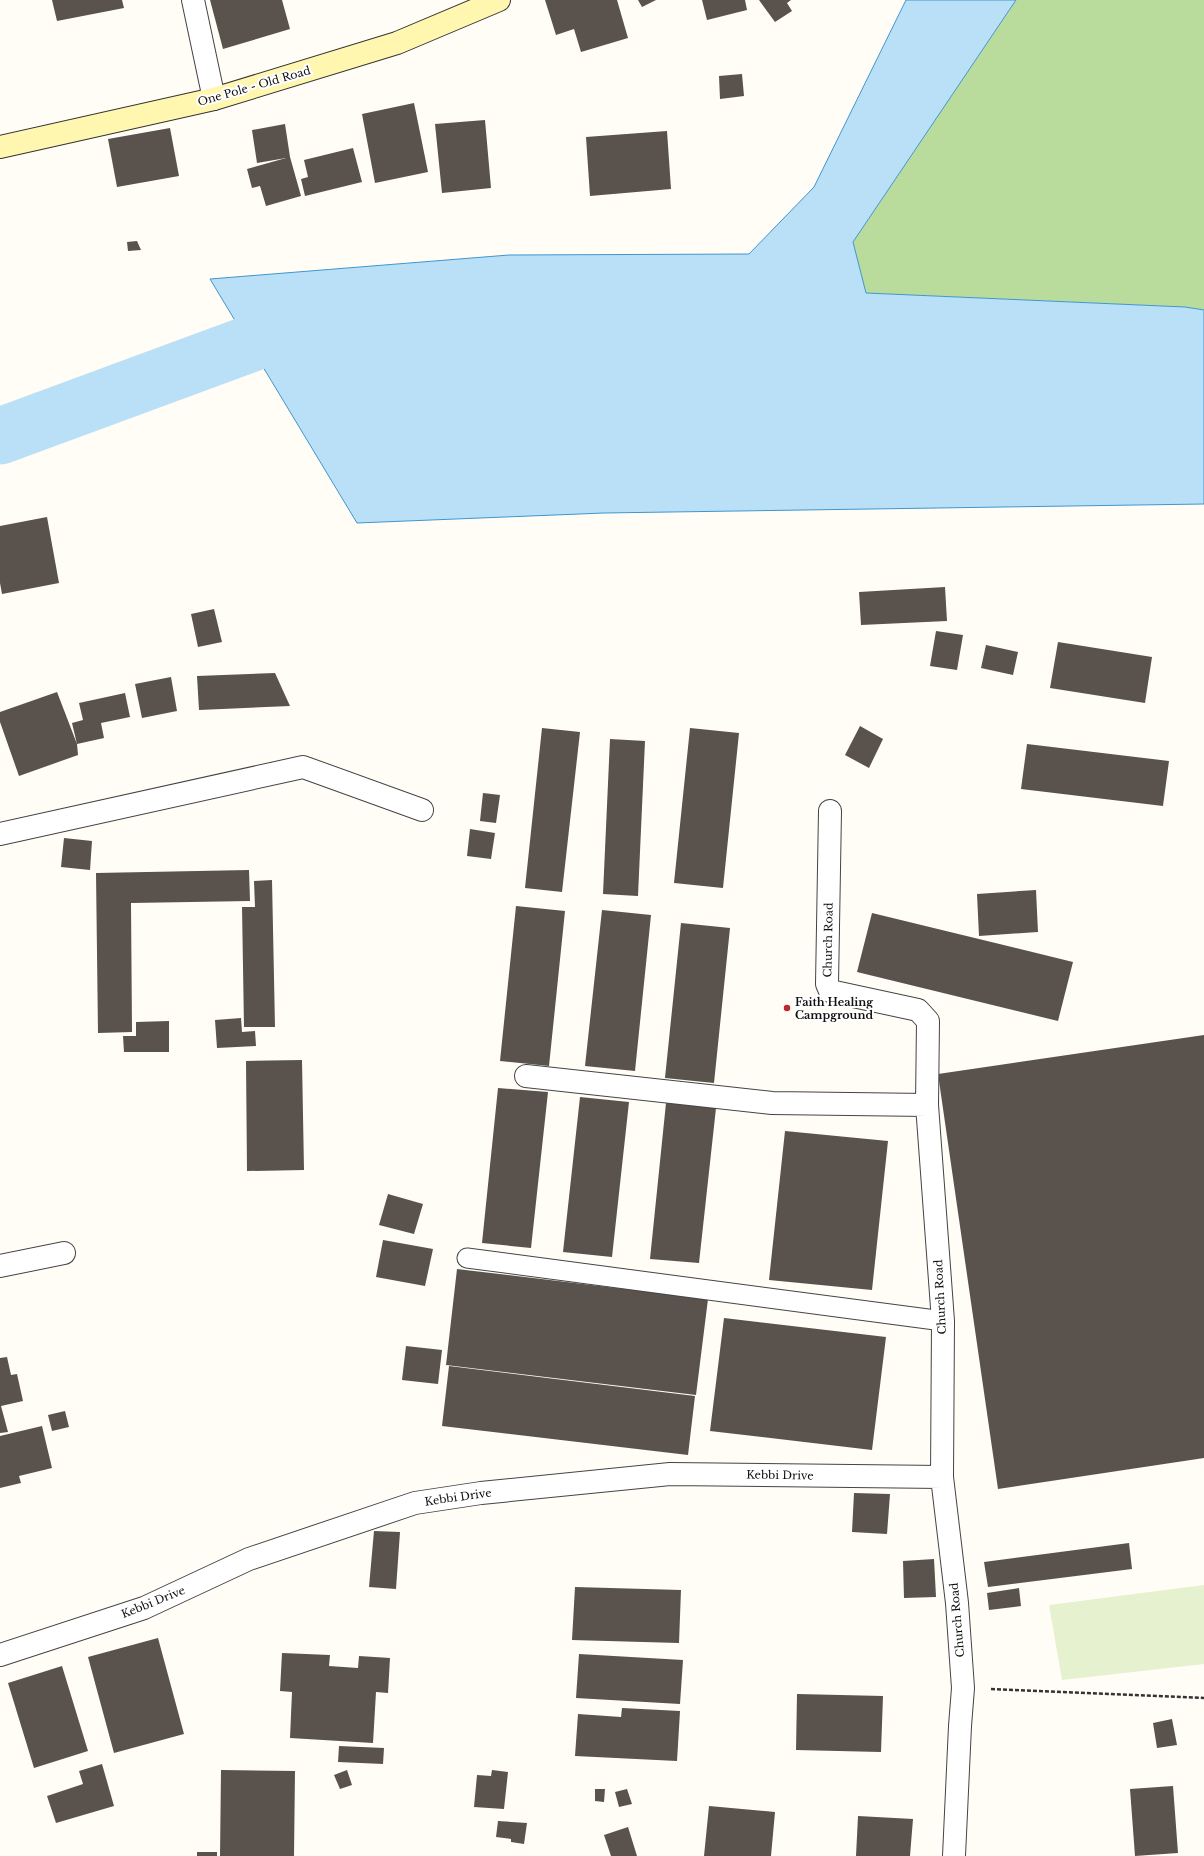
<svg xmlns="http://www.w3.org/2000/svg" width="1204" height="1856" font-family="'Libre Baskerville',serif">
<rect width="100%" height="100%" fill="#fffdf5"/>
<!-- forest -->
<path fill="#b9dc9c" d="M1016 0H1204V310L1185 307 866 293 853 242Z"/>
<!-- pitch -->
<path fill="#e6f2cf" d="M1204 1585V1664L1062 1680 1049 1605Z"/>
<!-- water -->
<path fill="#b9e0f7" stroke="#3f96cf" d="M906 0H1016L853 242 866 293 1185 307 1204 310V504L604 513 357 523 210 279 509 255 749 254 814 187Z"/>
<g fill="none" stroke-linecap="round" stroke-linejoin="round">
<!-- river -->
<path stroke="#b9e0f7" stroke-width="57" d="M0 436 323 317"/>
</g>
<!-- building -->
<path fill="#5a524d" d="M52 0H122L124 8 57 21Z
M210 0H282L290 29 223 49Z
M545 0H617L628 38 581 52 574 29 556 35Z
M638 0H656L642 7Z
M702 0H745L747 10 707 20Z
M759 0H791L787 3 792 11 775 22Z
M742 74 744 96 720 99 719 76Z
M414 103 428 172 375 183 362 114Z
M485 120 491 188 442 193 435 124Z
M285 124 290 157 301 196 266 206 260 186 252 188 247 169 286 158 257 163 252 130Z
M170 128 179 176 117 187 108 139Z
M667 131 671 189 590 196 586 137Z
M353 148 362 182 305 196 301 179 308 177 304 160Z
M137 241 141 250 128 251 127 242Z
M47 517 59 583 2 594 0 583V526Z
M945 587 947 621 861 625 859 592Z
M214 609 222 642 198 647 191 614Z
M936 631 963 635 957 670 930 666Z
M1058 642 1152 657 1145 703 1050 688Z
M986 645 1018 652 1013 675 981 668Z
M275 673 290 706 199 710 197 676Z
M171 677 177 711 142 718 135 684Z
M57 692 77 744 78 755 19 776 0 722V712Z
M125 693 130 717 101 723 104 738 77 744 72 723 83 720 79 703Z
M860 726 883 739 869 768 845 755Z
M542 728 580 732 562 892 525 888Z
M690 728 739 733 723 888 674 883Z
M610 739 645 741 638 896 603 894Z
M1027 744 1169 761 1163 806 1021 789Z
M483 793 500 795 496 823 480 821Z
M470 829 495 833 491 859 467 856Z
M64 838 92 841 90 870 61 867Z
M249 870 250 901 131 903 132 1032 98 1033 96 873Z
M272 880 275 1027H244L242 907H255L254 881Z
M1036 890 1038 932 979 936 977 894Z
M516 906 565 911 549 1066 500 1061Z
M602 910 651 915 635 1071 585 1066Z
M872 913 1073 962 1058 1021 857 972Z
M681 923 730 928 714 1083 665 1078Z
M241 1018 242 1032 255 1031 256 1046 217 1048 215 1020Z
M169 1021V1052H124L123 1036H136V1022Z
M1204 1035V1458L998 1489 938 1074Z
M302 1060 304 1170 247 1171 246 1061Z
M498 1088 548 1092 531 1248 482 1243Z
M580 1097 629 1102 612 1257 563 1252Z
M666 1103 716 1108 699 1263 650 1259Z
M785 1131 888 1141 872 1290 769 1280Z
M388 1194 423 1204 414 1234 379 1225Z
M383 1240 433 1249 425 1286 376 1277Z
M457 1269 708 1299 696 1395 446 1365Z
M724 1318 886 1337 872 1450 710 1431Z
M406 1346 442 1350 438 1384 402 1380Z
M7 1357 11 1375 17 1374 23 1401 1 1406 8 1432 0 1433V1358Z
M449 1366 695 1396 688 1455 442 1426Z
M65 1411 69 1427 52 1431 48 1415Z
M42 1426 52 1468 19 1476 21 1483 0 1488V1436Z
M854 1493 890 1494 887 1534 852 1532Z
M374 1531 400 1532 396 1589 369 1587Z
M1129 1543 1132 1569 988 1587 984 1562Z
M934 1559 936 1597 904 1598 903 1561Z
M575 1587 681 1590 679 1643 572 1640Z
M1019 1588 1021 1606 989 1610 987 1593Z
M158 1638 184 1734 114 1753 88 1657Z
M282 1653 330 1655 329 1666 358 1668 359 1656 390 1658 388 1693 376 1692 373 1743 290 1738 292 1692 280 1691Z
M579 1654 683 1660 680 1704 576 1698Z
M62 1666 88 1751 34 1768 8 1683Z
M797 1694 883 1696 881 1752 796 1750Z
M622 1708 680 1711 677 1761 575 1756 578 1714 621 1717Z
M1172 1719 1177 1745 1157 1748 1153 1723Z
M339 1746 384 1748 383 1764 338 1762Z
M102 1764 114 1806 56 1823 47 1796 83 1784 79 1771Z
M221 1770 295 1771 294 1856H220Z
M347 1770 352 1785 340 1789 334 1775Z
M492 1770 508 1772 504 1809 474 1807 477 1775 491 1776Z
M1173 1786 1178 1853 1135 1856 1130 1789Z
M595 1789H605L604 1802 595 1801Z
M627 1789 632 1804 619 1807 615 1792Z
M709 1806 775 1812 771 1856H704Z
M858 1816 913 1819 910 1856H856Z
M498 1821 527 1823 524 1844 511 1842V1839L496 1837Z
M628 1827 637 1856H611L604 1835Z
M197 1852H217V1856H197Z"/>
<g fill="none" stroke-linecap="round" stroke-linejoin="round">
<defs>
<path id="lane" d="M467 1258 943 1321"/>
<path id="street" d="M193 0 214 99
M830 811 827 984 830 991 918 1010 928 1021 927 1105 943 1321 942 1477 957 1603 963 1688 960 1726 954 1856
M0 834 303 767 422 810
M526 1076 772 1103 927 1105
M0 1266 64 1253
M0 1655 144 1608 249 1559 415 1503 481 1493 670 1474 942 1477"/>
<path id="secondary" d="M0 147 214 99 397 43 499 0"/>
</defs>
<!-- lane casing -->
<use href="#lane" stroke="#444" stroke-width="21"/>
<!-- street casing -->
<use href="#street" stroke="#444" stroke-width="24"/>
<!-- secondary casing -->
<use href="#secondary" stroke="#333" stroke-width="24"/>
<!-- path -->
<path stroke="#333" stroke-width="2.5" stroke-dasharray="4 2" stroke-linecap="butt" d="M991 1689 1204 1698"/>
<!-- lane -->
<use href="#lane" stroke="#fff" stroke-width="19"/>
<!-- street -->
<use href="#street" stroke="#fff" stroke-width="22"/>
<!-- secondary -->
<use href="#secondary" stroke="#fff6b0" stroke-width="22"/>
</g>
<!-- markers -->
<circle fill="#c4262e" stroke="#fff" stroke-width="1.5" cx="787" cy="1008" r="4"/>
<g text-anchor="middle" stroke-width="4" stroke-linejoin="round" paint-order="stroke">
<!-- street labels -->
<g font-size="11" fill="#111" stroke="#fff">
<text transform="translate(254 86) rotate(-16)" y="4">One Pole - Old Road</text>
<text transform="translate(828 940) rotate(-89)" y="4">Church Road</text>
<text transform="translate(940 1297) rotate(-93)" y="4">Church Road</text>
<text transform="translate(780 1475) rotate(1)" y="4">Kebbi Drive</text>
<text transform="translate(458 1497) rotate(-8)" y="4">Kebbi Drive</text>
<text transform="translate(153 1602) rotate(-22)" y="4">Kebbi Drive</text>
<text transform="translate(957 1620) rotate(-95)" y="4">Church Road</text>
</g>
<!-- poi labels -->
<g font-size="11" font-weight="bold" fill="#111" stroke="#fff" text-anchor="start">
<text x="795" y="1006">Faith Healing<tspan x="795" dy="13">Campground</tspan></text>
</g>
</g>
</svg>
